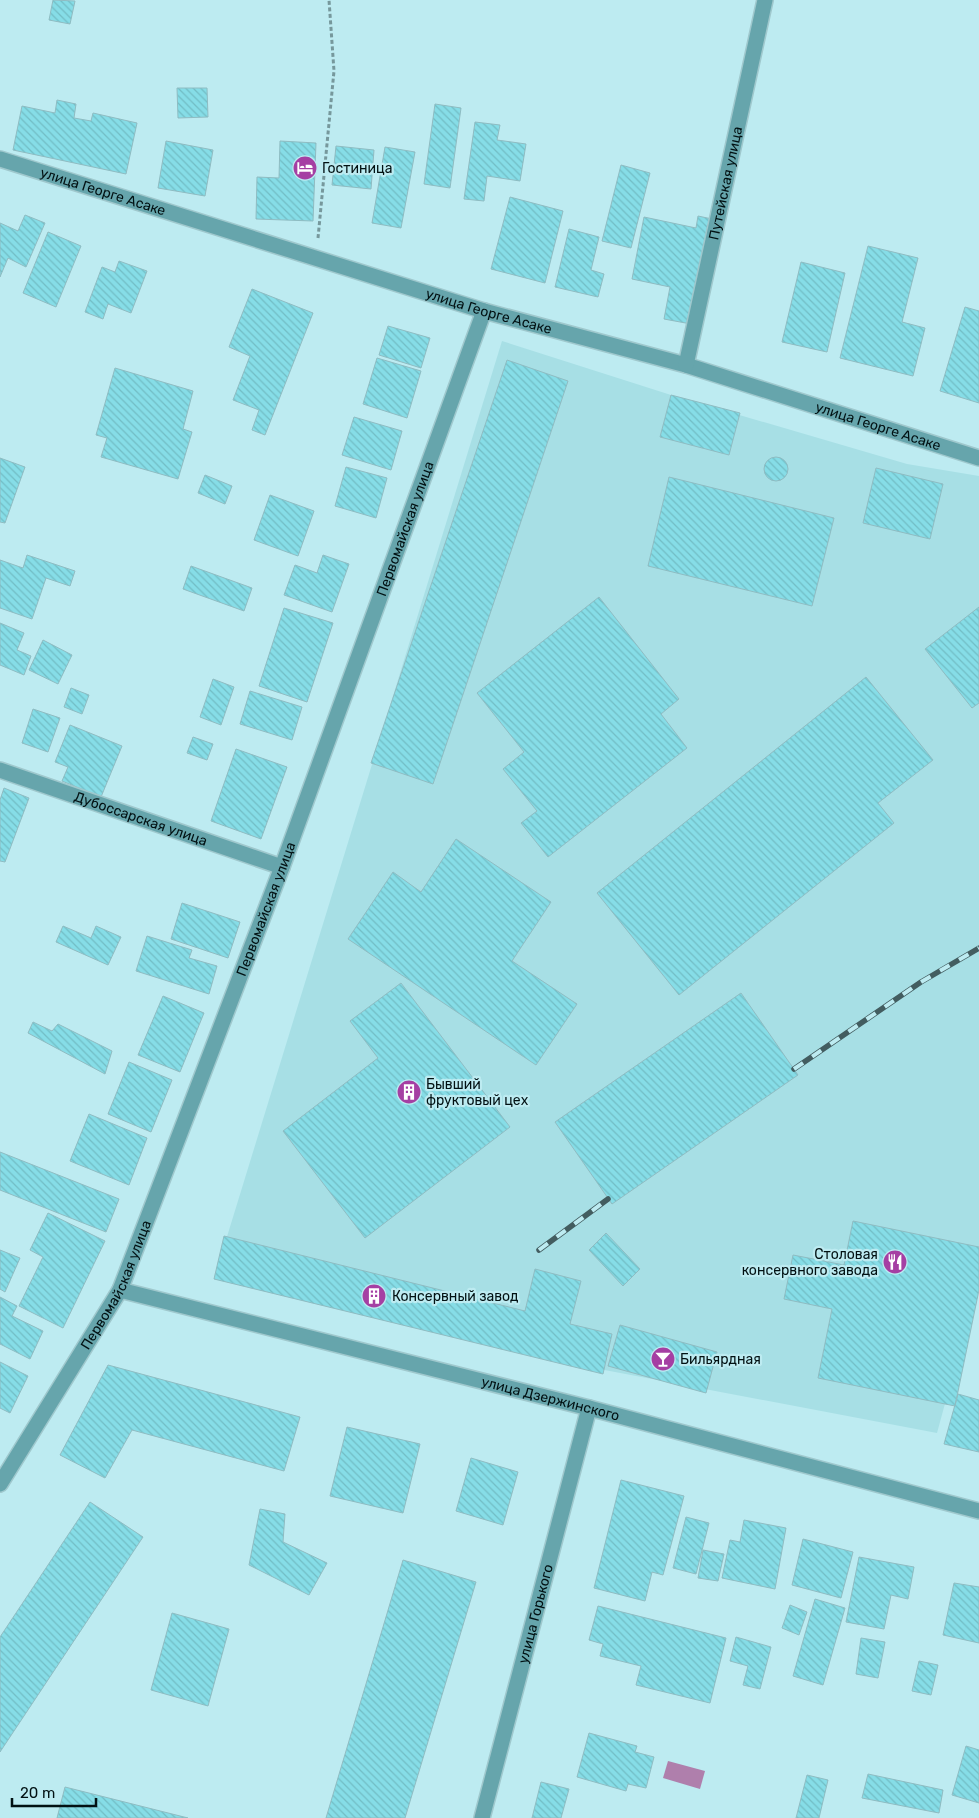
<svg xmlns="http://www.w3.org/2000/svg" width="979" height="1818" font-family="Rubik,sans-serif">
<defs>
<pattern id="building-back-hatch" width="6" height="6" patternUnits="userSpaceOnUse" patternTransform="scale(1.25)"><rect width="6" height="6" fill="#86dde7"/><path d="M-1 5l2 2M0 0l6 6M5-1l2 2" fill="none" stroke="#72bdc5"/></pattern>
</defs>
<rect width="100%" height="100%" fill="#bdebf1"/>
<!-- built -->
<path fill="#a7dfe5" d="M502 341 671 395 907 464 979 476V1279L937 1433 536 1357 214 1279Z"/>
<!-- water -->
<path fill="#af7fac" d="M668 1761 705 1771 700 1789 663 1778Z"/>
<!-- building -->
<path fill="url(#building-back-hatch)" stroke="#8fbcc2" d="M53 0 75 1 70 24 49 20Z
M177 88H207L208 117 178 118Z
M57 100 76 104 74 118 91 121 93 113 137 123 126 174 13 150 22 106 55 113Z
M435 104 461 108 450 188 424 184Z
M475 122 500 125 497 140 526 144 520 181 487 176 484 201 464 199Z
M166 141 213 150 205 196 158 188Z
M280 141 316 143 313 221 256 219 257 177 279 178Z
M336 146 374 150 371 189 332 185Z
M385 147 415 152 401 228 372 223Z
M621 165 650 173 631 248 602 241Z
M510 197 563 211 545 283 491 269Z
M25 215 45 223 26 267 8 258 0 277V223L18 231Z
M698 216 712 219 691 324 664 319 670 287 632 279 644 217 696 228Z
M569 229 599 237 591 270 604 274 598 297 555 287Z
M48 232 81 246 56 307 23 293Z
M868 246 918 258 902 322 925 328 913 376 840 358Z
M119 261 147 271 131 313 108 304 103 319 85 312 102 267 115 272Z
M801 262 845 273 827 352 782 342Z
M252 289 313 313 265 435 252 430 259 410 233 400 250 356 229 347Z
M965 307 979 311V403L940 391Z
M388 326 430 338 421 368 379 355Z
M377 358 421 371 407 418 363 404Z
M507 360 568 381 433 784 371 763Z
M115 368 193 391 183 429 192 432 178 479 101 457 107 438 96 435Z
M671 395 740 413 729 455 660 437Z
M354 417 402 431 391 470 342 455Z
M764 469a12 12 0 1 1 24 0a12 12 0 1 1-24 0Z
M0 458 25 467 5 523 0 522Z
M346 467 387 478 376 518 335 506Z
M876 468 943 484 930 539 863 523Z
M205 475 232 486 225 504 198 493Z
M669 477 834 518 812 606 648 566Z
M270 495 314 511 298 556 254 540Z
M27 555 75 571 70 586 46 578 32 619 0 608V560L23 568Z
M323 555 349 564 332 612 284 595 295 565 317 573Z
M191 566 252 588 244 611 183 589Z
M599 597 679 699 661 714 687 748 548 857 521 823 537 811 503 769 524 752 477 693Z
M979 607V703L972 708 925 649Z
M284 608 333 623 307 702 259 686Z
M0 623 24 633 17 650 31 656 24 675 0 665Z
M43 640 72 655 58 684 29 670Z
M866 677 933 760 878 803 894 823 679 995 597 893Z
M213 679 234 687 221 725 200 717Z
M71 688 89 695 82 714 64 707Z
M250 691 302 707 292 740 240 724Z
M33 709 60 718 48 752 22 743Z
M70 725 122 746 101 797 62 781 68 767 55 762Z
M193 737 213 744 207 760 187 753Z
M236 749 287 767 261 839 211 821Z
M4 788 29 798 5 862 0 861V800Z
M456 839 551 902 512 961 577 1004 536 1065 348 939 393 872 421 892Z
M182 903 240 922 228 958 171 939Z
M63 926 91 938 96 926 121 937 108 965 56 942Z
M147 936 192 950 189 958 217 966 209 994 136 971Z
M401 983 510 1127 365 1238 283 1131 378 1058 350 1021Z
M741 993 798 1075 612 1204 555 1122Z
M163 996 204 1013 180 1072 138 1055Z
M33 1022 52 1031 58 1024 112 1051 105 1074 28 1033Z
M129 1062 172 1080 151 1132 108 1114Z
M89 1114 147 1138 129 1185 70 1161Z
M0 1152 119 1199 106 1232 0 1190Z
M48 1213 105 1241 63 1328 19 1306 43 1257 30 1250Z
M853 1221 979 1247V1290L955 1406 818 1378 832 1309 784 1299 793 1255 844 1265Z
M606 1233 640 1269 623 1286 589 1250Z
M224 1236 525 1311 535 1269 581 1281 570 1324 612 1334 603 1374 214 1279Z
M0 1250 20 1258 5 1292 0 1289Z
M0 1297 17 1306 12 1316 43 1331 30 1359 0 1344Z
M620 1325 717 1352 706 1393 608 1366Z
M0 1362 28 1376 10 1413 0 1408Z
M108 1365 300 1417 284 1471 132 1430 105 1478 60 1455Z
M958 1394 979 1400V1452L944 1444Z
M347 1427 420 1444 403 1513 330 1496Z
M471 1458 518 1472 503 1525 456 1511Z
M621 1480 684 1496 663 1575 652 1572 645 1601 594 1588Z
M90 1502 143 1537 0 1752V1637Z
M260 1509 285 1514 283 1542 327 1563 309 1595 249 1565Z
M686 1517 709 1523 696 1574 673 1568Z
M744 1520 786 1528 775 1589 722 1578 730 1540 740 1542Z
M803 1539 853 1552 841 1598 792 1585Z
M703 1550 724 1554 718 1581 698 1578Z
M859 1557 914 1567 908 1599 891 1595 884 1629 846 1622Z
M403 1560 476 1582 405 1818H326Z
M954 1583 979 1587V1643L943 1635Z
M815 1599 845 1608 823 1685 793 1676Z
M790 1605 807 1612 799 1635 782 1628Z
M598 1606 726 1638 710 1703 636 1685 641 1666 600 1656 603 1644 589 1640Z
M172 1613 229 1629 208 1706 151 1690Z
M736 1637 771 1647 760 1689 743 1685 748 1666 730 1661Z
M861 1638 885 1642 878 1678 856 1674Z
M919 1661 938 1665 931 1695 912 1691Z
M589 1733 637 1746 635 1752 654 1757 646 1788 628 1784 626 1791 577 1777Z
M966 1746 979 1750V1803L952 1795Z
M868 1774 943 1790 939 1813 862 1798Z
M807 1775 828 1780 819 1818H796Z
M541 1782 569 1789 561 1818H532Z
M65 1787 188 1818H57Z"/>
<g fill="none" stroke-linecap="round" stroke-linejoin="round">
<defs>
<g id="street">
<path id="s1" d="M0 159 484 311 686 365 979 458"/>
<path id="s2" d="M686 365 765 0"/>
<path id="s3" d="M0 770 282 867"/>
<path id="s4" d="M120 1290 589 1408 979 1511"/>
<path id="s5" d="M0 1484 120 1290 282 867 484 311"/>
<path id="s6" d="M482 1818 589 1408"/>
</g>
</defs>
<!-- street casing -->
<use href="#street" stroke="#9fc8cd" stroke-width="18"/>
<!-- path -->
<path stroke="#76989c" stroke-width="3" stroke-dasharray="4 2.5" stroke-linecap="butt" d="M318 238 334 71 329 0"/>
<!-- street -->
<use href="#street" stroke="#66a5ac" stroke-width="15"/>
<defs>
<path id="rail" d="M794 1069 921 982 979 948
M539 1250 608 1199"/>
</defs>
<!-- rail casing -->
<use href="#rail" stroke="#435d60" stroke-width="5.5"/>
<!-- rail -->
<use href="#rail" stroke="#bdebf1" stroke-width="4" stroke-dasharray="11" stroke-linecap="butt"/>
</g>
<!-- icons -->
<defs>
<symbol id="hotel-disc" viewBox="-11 -11 22 22"><circle r="9.5" fill="#a53fa3" stroke="#bdebf1"/><path d="M-6-4.5h1.5V1H6V5H4.5V3h-9V5H-6ZM-4 0a1.8 1.8 0 1 1 3.6 0ZM.5 0V-2.5h3Q6-2.5 6 0Z" fill="#fff"/></symbol>
<symbol id="building-disc" viewBox="-11 -11 22 22"><circle r="9.5" fill="#a53fa3" stroke="#bdebf1"/><path d="M-4-6H4V6H1V3H-1V6H-4ZM-2.5-4.3h1.7v1.8h-1.7ZM.8-4.3h1.7v1.8H.8ZM-2.5-1h1.7V.8h-1.7ZM.8-1h1.7V.8H.8Z" fill="#fff"/></symbol>
<symbol id="restaurant-disc" viewBox="-11 -11 22 22"><circle r="9.5" fill="#a53fa3" stroke="#bdebf1"/><path d="M-5-6h1v4h1v-4h1v4h1v-4h1v5L-1.5 .5V6h-2V.5L-5-1ZM5-6V6H3V1.5H1.5Q1.5-4 5-6Z" fill="#fff"/></symbol>
<symbol id="bar-disc" viewBox="-11 -11 22 22"><circle r="9.5" fill="#a53fa3" stroke="#bdebf1"/><path d="M-6-5H6L.8 .8V4.5H3.5V6h-7V4.5H-.8V.8Z" fill="#fff"/></symbol>
</defs>
<g fill-rule="evenodd">
<use href="#hotel-disc" x="291" y="154" width="28" height="28"/>
<use href="#building-disc" x="395" y="1078" width="28" height="28"/>
<use href="#restaurant-disc" x="881" y="1248" width="28" height="28"/>
<use href="#building-disc" x="360" y="1282" width="28" height="28"/>
<use href="#bar-disc" x="649" y="1345" width="28" height="28"/>
</g>
<g text-anchor="middle" stroke-width="4.5" stroke-linejoin="round" paint-order="stroke">
<!-- poi labels -->
<g font-size="14" fill="#021113" stroke="#bdebf1" text-anchor="start">
<text x="322" y="173">Гостиница</text>
<text x="426" y="1089">Бывший<tspan x="426" dy="16">фруктовый цех</tspan></text>
<text x="878" y="1259" text-anchor="end">Столовая<tspan x="878" dy="16">консервного завода</tspan></text>
<text x="392" y="1301">Консервный завод</text>
<text x="680" y="1364">Бильярдная</text>
</g>
<!-- street labels -->
<g font-size="14" fill="#021113" stroke="#bdebf1">
<text dy="5" stroke="none"><textPath href="#s2" startOffset="186">Путейская улица</textPath></text>
<text dy="5" stroke="none"><textPath href="#s1" startOffset="108">улица Георге Асаке</textPath></text>
<text dy="5" stroke="none"><textPath href="#s1" startOffset="512">улица Георге Асаке</textPath></text>
<text dy="5" stroke="none"><textPath href="#s1" startOffset="918">улица Георге Асаке</textPath></text>
<text dy="5" stroke="none"><textPath href="#s5" startOffset="1041">Первомайская улица</textPath></text>
<text dy="5" stroke="none"><textPath href="#s3" startOffset="149">Дубоссарская улица</textPath></text>
<text dy="5" stroke="none"><textPath href="#s5" startOffset="636">Первомайская улица</textPath></text>
<text dy="5" stroke="none"><textPath href="#s5" startOffset="231">Первомайская улица</textPath></text>
<text dy="5" stroke="none"><textPath href="#s4" startOffset="444">улица Дзержинского</textPath></text>
<text dy="5" stroke="none"><textPath href="#s6" startOffset="211">улица Горького</textPath></text>
</g>
</g>
<!-- scale -->
<path d="M12 1798v8h84v-8" fill="none" stroke="#021113" stroke-width="2.5"/>
<text x="20" y="1798" font-size="15" fill="#021113" stroke="#bdebf1" stroke-width="4" paint-order="stroke">20 m</text>
</svg>
